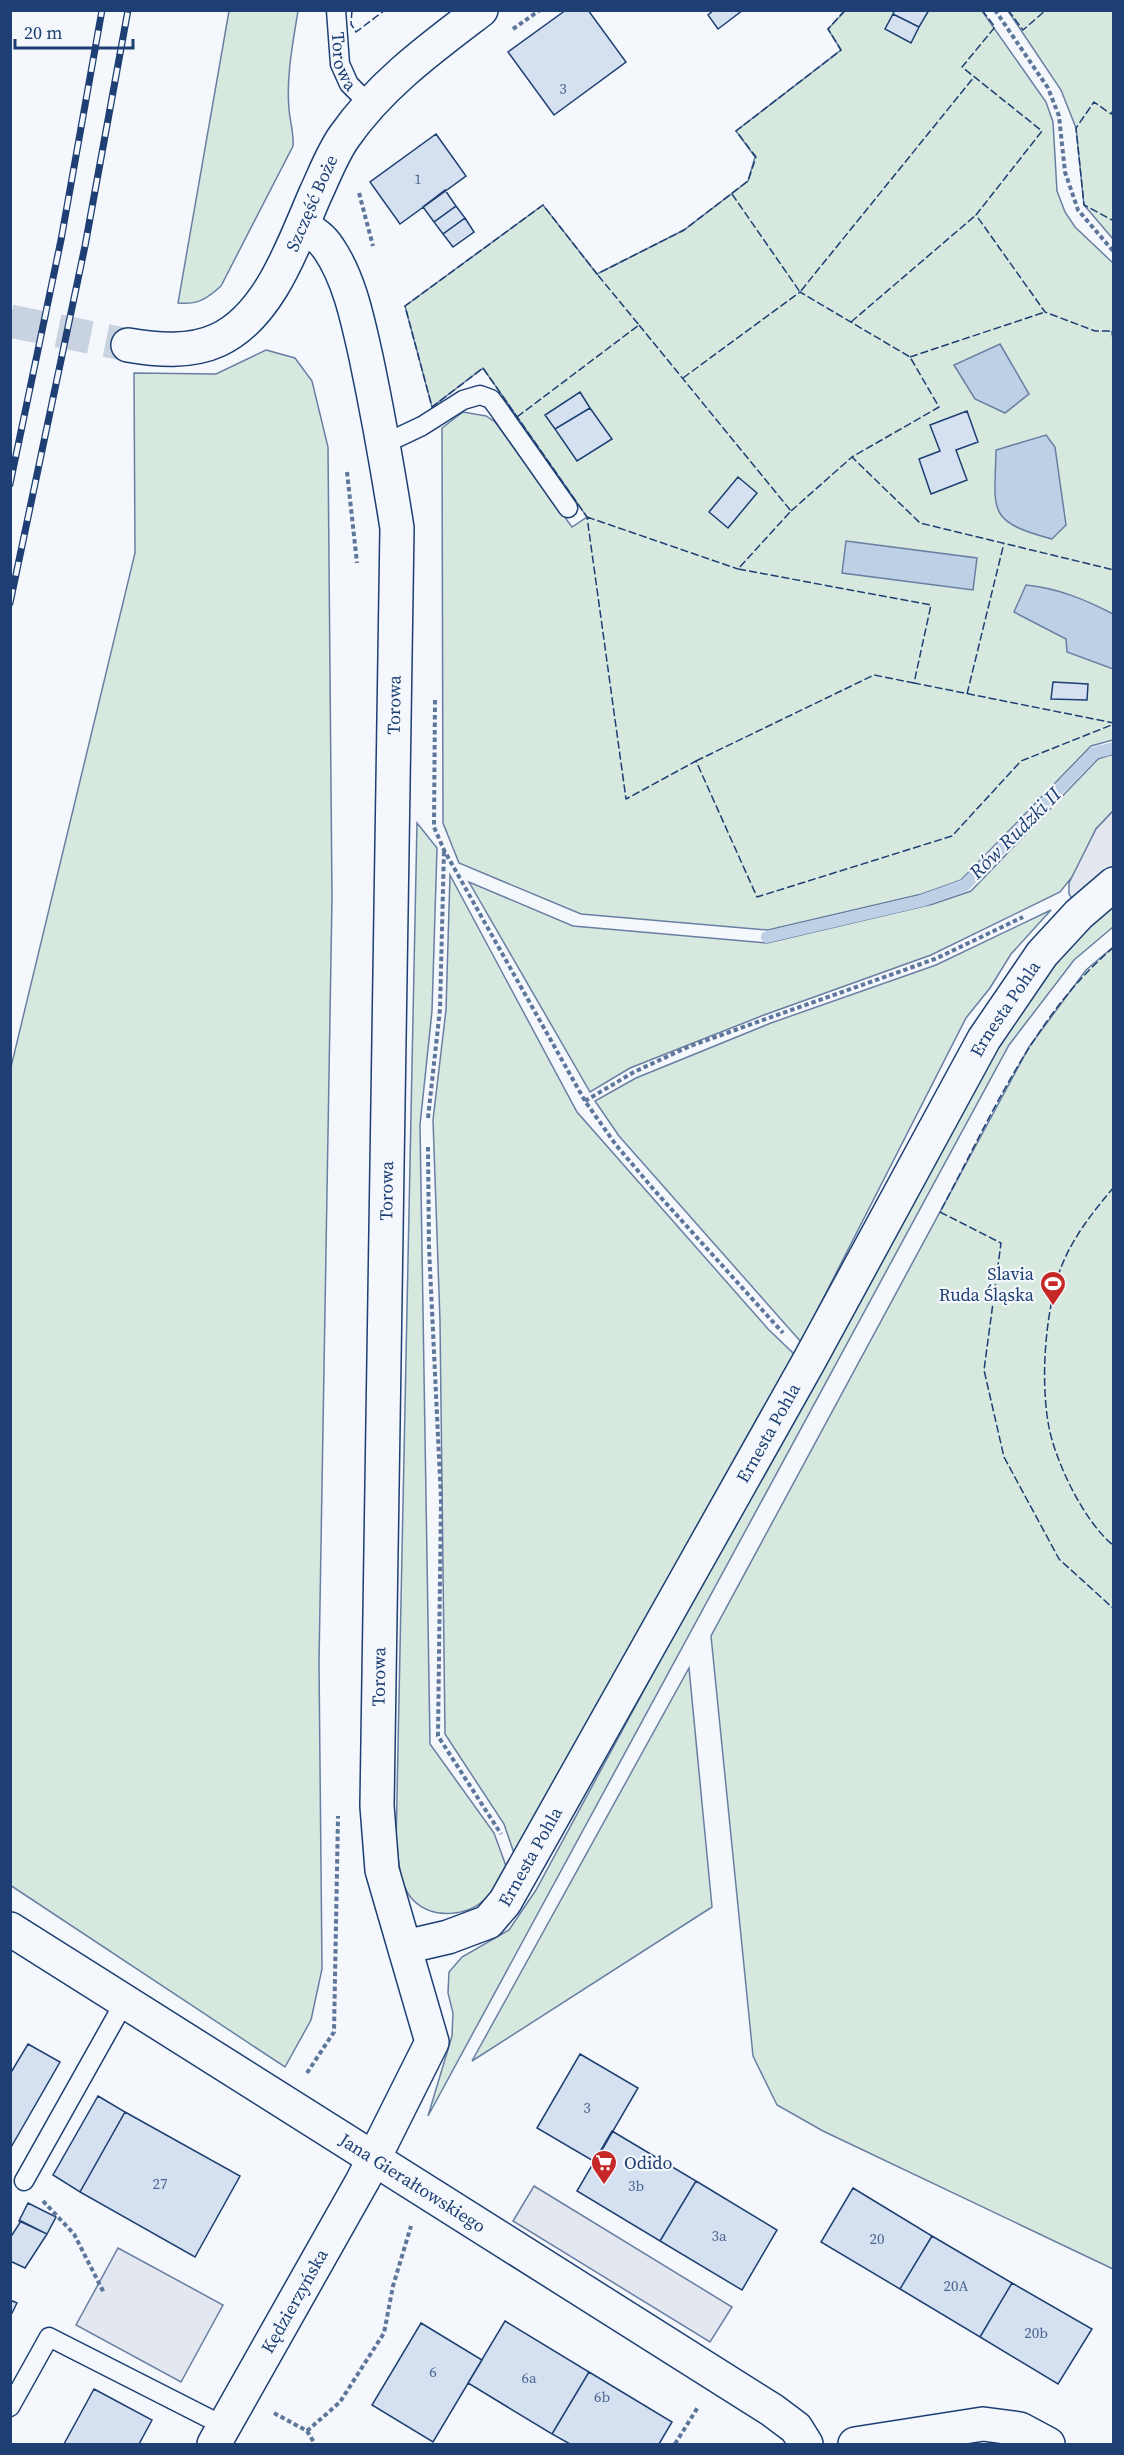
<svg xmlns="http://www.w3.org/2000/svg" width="1124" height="2455" font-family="'Source Serif 4',serif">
<rect width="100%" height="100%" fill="#f4f7fb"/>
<!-- green -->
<path fill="#d7e8df" stroke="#687fa3" stroke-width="1.5" d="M229 11H298C293 42 286 77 289 109 290 122 294 133 293 146L221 286C207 299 197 305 178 303Z
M845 11H982L1046 102 1053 122 1057 191 1065 212 1075 227 1113 263V740L1091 746 961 880 922 894 768 930 581 914 459 863 443 823 442 428 463 412 486 416 495 422 572 527 587 517 483 368 432 407 405 306 543 205 597 274 684 230 748 181 755 157 736 131 841 50 828 29Z
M1008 11H1113V239L1084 205 1076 128 1061 90Z
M266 350 295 358 312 381 328 447 332 898 319 1663 322 1969 311 2020 285 2067 10 1885 11 1067 135 553 134 373 216 374Z
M1113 754V811L1096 829 1076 872 1060 892 931 955 764 1015 630 1068 590 1092 469 882 573 926 767 943 933 904 971 891 1098 759Z
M417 823 437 848 432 1011 420 1125 430 1744 494 1833 506 1866C500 1876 494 1890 486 1898 469 1916 434 1920 414 1901 400 1888 399 1862 396 1845Z
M450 875 577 1112 768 1329 794 1354 515 1856 504 1824 445 1734 440 1321 433 1120 446 1010Z
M1113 901V927L1074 960 1009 1045 428 2116 452 2036 453 2013 448 1993 449 1972 462 1957 509 1930 536 1890 995 1041 1068 944Z
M1051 910 1011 954 990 988 966 1018 801 1342 619 1136 595 1101 636 1078 771 1023 936 965Z
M1113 947V2269L823 2131 777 2105 753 2056 711 1636 1029 1047 1086 970Z
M689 1668 712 1907 472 2061Z"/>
<!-- parking -->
<path fill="#e3e8f0" stroke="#687fa3" stroke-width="1.5" d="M1113 811V884L1075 903 1069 894V883L1096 829Z
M534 2186 732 2307 710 2342 513 2221Z
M118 2248 223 2305 181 2382 76 2325Z"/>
<!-- water -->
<path fill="#bed0e5" stroke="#687fa3" stroke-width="1.5" d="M1000 344 1029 394 1005 413 975 399 954 365Z
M1046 435 1055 447 1066 525 1052 539C985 521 995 511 996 450Z
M846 541 977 558 973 590 842 573Z
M1026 585C1058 588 1086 600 1113 614V669L1067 652 1066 639 1014 612Z"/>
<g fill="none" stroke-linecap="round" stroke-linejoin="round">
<!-- stream -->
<path stroke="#bed0e5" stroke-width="12" d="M767 937 921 901 965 885 1094 753 1114 748"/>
</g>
<!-- building -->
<path fill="#d5e0f0" stroke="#1d3f73" stroke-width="1.5" d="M566 10H588L626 62 554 115 508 52Z
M714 10H743L718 29 708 15Z
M895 10H929L919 27 893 14Z
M893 14 919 27 911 43 885 29Z
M436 134 466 176 400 224 370 182Z
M445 190 456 206 434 222 423 207Z
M456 206 465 218 443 234 434 222Z
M465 218 474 232 453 247 443 234Z
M580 392 590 408 555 429 545 415Z
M590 408 612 439 577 461 555 429Z
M967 411 978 442 956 450 967 480 931 494 919 459 940 451 930 425Z
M738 477 757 493 728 528 709 512Z
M1053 682 1088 684 1087 700 1051 699Z
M28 2044 60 2062 10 2149V2074Z
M580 2054 638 2088 595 2162 537 2128Z
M98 2096 125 2112 80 2192 53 2175Z
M125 2112 240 2176 195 2257 80 2192Z
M612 2131 696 2181 660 2241 577 2191Z
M696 2181 777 2230 742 2290 660 2241Z
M853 2188 932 2236 900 2289 821 2242Z
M28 2203 56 2217 47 2234 19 2221Z
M21 2221 47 2234 25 2268 10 2261V2238Z
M932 2236 1012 2283 980 2337 900 2289Z
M1012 2283 1092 2329 1058 2384 980 2337Z
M10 2300 17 2303 10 2317Z
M505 2321 589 2372 552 2434 468 2383Z
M421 2323 482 2360 433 2442 372 2405Z
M589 2372 672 2422 659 2444H570L552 2434Z
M94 2389 152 2420 139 2444H64Z"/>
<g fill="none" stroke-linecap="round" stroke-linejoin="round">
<!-- secondary-tunnel -->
<path stroke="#c9d2e0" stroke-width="33" stroke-dasharray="33 16" stroke-linecap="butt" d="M10 321 128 345"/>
<defs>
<g id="lane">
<path id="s1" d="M336 10 340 64 349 84 369 104"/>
<path d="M384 444 422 426 463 400 480 395 491 399 497 407 568 508"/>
<path d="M24 2181 125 2001"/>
<path d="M10 2407 49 2337 224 2426"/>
</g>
<g id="street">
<path id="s2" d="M405 1947 448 1937 488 1922 505 1902 809 1361 984 1039 1042 954 1079 914 1114 884"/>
<path id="s3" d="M214 2444 363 2180 432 2042 382 1870 377 1806 397 528C388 471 378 414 366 357 358 322 350 280 329 249 322 238 313 232 302 226"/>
<path d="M855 2444 983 2424 1020 2429 1048 2444"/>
</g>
<g id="secondary">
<path id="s4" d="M128 345C157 350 190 353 218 340 270 316 294 243 315 195 324 176 332 154 344 137 380 85 431 48 481 10"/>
<path id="s5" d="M10 1929 772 2410 796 2428 806 2444"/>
</g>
</defs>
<!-- lane casing -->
<use href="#lane" stroke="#1d3f73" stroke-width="21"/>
<!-- street casing -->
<use href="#street" stroke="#1d3f73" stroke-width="36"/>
<!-- secondary casing -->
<use href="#secondary" stroke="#1d3f73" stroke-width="36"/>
<!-- path -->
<path stroke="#5e769c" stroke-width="4" stroke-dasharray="4.5 3" stroke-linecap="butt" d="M995 10 1048 88 1059 116 1065 172 1078 210 1114 252
M513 29 540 10
M359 193 373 246
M347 472 357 563
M435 700 434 827 444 850 585 1101 616 1145 655 1191 783 1333
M585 1101 634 1072 690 1046 935 959 1023 917
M428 1118 440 1009 444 850
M428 1147 429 1247 441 1499 438 1736 501 1834
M307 2073 334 2032 338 1816
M43 2201 74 2234 104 2293
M274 2413 307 2431 315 2444
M307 2431 340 2402 384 2333 393 2286 411 2226
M675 2444 698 2407"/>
<!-- lane -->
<use href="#lane" stroke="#f4f7fb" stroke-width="18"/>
<!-- street -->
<use href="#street" stroke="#f4f7fb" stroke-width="33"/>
<!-- secondary -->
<use href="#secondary" stroke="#f4f7fb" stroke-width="33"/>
<defs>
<path id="rail" d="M10 484 61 240 102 10
M10 603 85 246 128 10"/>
</defs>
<!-- rail casing -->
<use href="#rail" stroke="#1d3f73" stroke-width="7"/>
<!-- rail -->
<use href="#rail" stroke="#f4f7fb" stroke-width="4.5" stroke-dasharray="14" stroke-linecap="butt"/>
<!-- fence -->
<path stroke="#1d3f73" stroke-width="1.5" stroke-dasharray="8 3" stroke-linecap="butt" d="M352 10 351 24 356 32 385 10
M845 10 828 29 841 50 736 131 756 157 748 181 684 230 597 274 543 205 405 306 432 407 483 368 587 517 626 799 696 761 757 897 952 836 1021 761 1114 724
M982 10 995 27 962 67 1042 131 976 215 1045 312 1095 331H1114
M1008 10 1023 30 1046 10
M1114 109 1111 114 1094 102 1076 128 1084 205 1114 221
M732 194 800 292 974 77
M851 322 976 215
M639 325 791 511 738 569 931 605 914 683 1114 723
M1112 331 1114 349
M910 357 1045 312
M683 378 800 292 910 357 939 407 852 457 920 523 1114 570
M517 417 639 325 597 274
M791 511 852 457
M587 517 738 569
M967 694 1004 543
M696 761 874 675 914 683
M1114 947C1033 1015 989 1121 940 1212L1001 1243 984 1370 1004 1457 1059 1559 1114 1609
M1114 1187C1091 1214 1069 1242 1058 1276 1045 1319 1041 1378 1048 1422 1054 1460 1084 1522 1114 1546"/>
</g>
<!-- icons -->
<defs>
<symbol id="stadium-pin" viewBox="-11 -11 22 30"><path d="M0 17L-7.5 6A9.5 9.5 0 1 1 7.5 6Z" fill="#c62828" stroke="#f4f7fb"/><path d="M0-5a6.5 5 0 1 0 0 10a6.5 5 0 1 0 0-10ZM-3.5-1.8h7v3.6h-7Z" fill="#fff"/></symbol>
<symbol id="supermarket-pin" viewBox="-11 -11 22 30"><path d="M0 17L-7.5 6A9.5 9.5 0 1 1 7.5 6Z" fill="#c62828" stroke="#f4f7fb"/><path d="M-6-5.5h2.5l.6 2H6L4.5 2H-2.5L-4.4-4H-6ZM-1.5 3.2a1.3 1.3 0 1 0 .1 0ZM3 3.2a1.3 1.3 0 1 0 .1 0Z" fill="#fff"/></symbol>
</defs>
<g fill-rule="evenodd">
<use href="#stadium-pin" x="1038" y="1269" width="30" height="40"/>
<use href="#supermarket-pin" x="589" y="2148" width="30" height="40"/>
</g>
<g text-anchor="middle" stroke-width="4.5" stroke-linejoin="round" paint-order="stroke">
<!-- number labels -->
<g font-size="15" fill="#4b6792">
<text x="563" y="94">3</text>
<text x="418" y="184">1</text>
<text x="587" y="2113">3</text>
<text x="160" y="2189">27</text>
<text x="636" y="2191">3b</text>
<text x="719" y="2241">3a</text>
<text x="877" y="2244">20</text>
<text x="956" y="2291">20A</text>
<text x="1036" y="2338">20b</text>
<text x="433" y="2377">6</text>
<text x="529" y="2383">6a</text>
<text x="602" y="2402">6b</text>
</g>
<!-- street labels -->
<g font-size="18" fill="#1d3f73" stroke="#f4f7fb">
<text dy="6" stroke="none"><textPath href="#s1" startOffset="52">Torowa</textPath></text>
<text dy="6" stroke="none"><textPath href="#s4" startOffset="261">Szczęść Boże</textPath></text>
<text dy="6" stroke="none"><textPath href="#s3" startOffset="1802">Torowa</textPath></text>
<text dy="6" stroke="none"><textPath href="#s2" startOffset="1137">Ernesta Pohla</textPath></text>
<text dy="6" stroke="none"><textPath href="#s3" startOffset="1316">Torowa</textPath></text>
<text dy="6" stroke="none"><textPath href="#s2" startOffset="651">Ernesta Pohla</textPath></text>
<text dy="6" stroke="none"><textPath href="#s3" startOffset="830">Torowa</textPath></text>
<text dy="6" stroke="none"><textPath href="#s2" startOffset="165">Ernesta Pohla</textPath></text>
<text dy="6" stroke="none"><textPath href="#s5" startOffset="476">Jana Gierałtowskiego</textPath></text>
<text dy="6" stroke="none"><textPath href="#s3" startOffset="164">Kędzierzyńska</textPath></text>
</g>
<!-- poi labels -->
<g font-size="18" fill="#1d3f73" stroke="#f4f7fb" text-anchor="end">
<text x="1034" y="1280">Slavia<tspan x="1034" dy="21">Ruda Śląska</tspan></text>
<text x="624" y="2169" text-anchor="start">Odido</text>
</g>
<!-- water labels -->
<g font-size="20" font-style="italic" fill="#1d3f73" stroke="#f4f7fb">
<text transform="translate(1015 833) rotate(-45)" y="7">Rów Rudzki II</text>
</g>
</g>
<!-- border -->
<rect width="1124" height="2455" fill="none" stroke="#1d3f73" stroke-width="24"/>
<!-- scale -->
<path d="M15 39v9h118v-9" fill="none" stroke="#1d3f73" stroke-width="3"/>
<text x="24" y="39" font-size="18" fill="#1d3f73" stroke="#f4f7fb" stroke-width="4.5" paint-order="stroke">20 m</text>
</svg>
